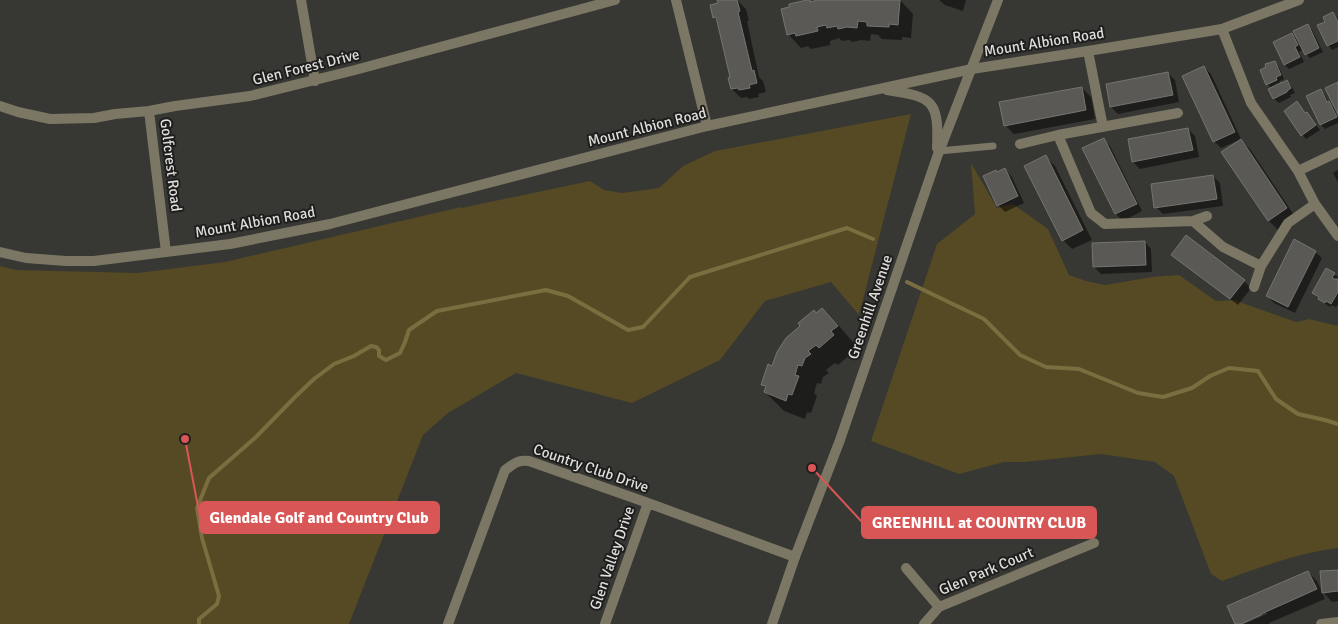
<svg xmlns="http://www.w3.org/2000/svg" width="1338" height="624" font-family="Signika,sans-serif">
<rect width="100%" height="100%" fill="#373734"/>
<!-- green -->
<path fill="#554a23" d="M911 114 859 315 831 282 765 301 720 360 632 403 516 373 448 413 423 435 349 624H0V266L16 270 138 273 225 262 461 207V208L590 181 604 190 622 193 659 188 683 166 715 151Z
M971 163 997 208 1013 204 1048 229 1069 275 1086 281 1105 285 1152 277 1179 275 1216 301 1234 300 1296 322 1309 319 1338 326V548C1298 553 1260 567 1222 581L1211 574 1174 476 1155 462 1101 454 1024 462H1004L959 474 871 441 937 244 975 214Z"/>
<!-- shadow -->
<path fill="#0007" d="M722 0H737L746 9 749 21H747L759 77 763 81 766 92 758 94 759 97 749 99 747 97 741 98 732 89 731 78 718 21 714 17Z
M821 0H900L913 14 911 38 902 37V40L882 39 878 35 871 34 870 41 861 40 852 42 850 40 842 41 839 38 830 41V45L811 49 808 46 801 48 788 34 809 1 812 3Z
M939 0H966L963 11 945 5Z
M1333 14 1338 19V47L1332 50 1328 45 1327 22Z
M1307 25 1312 30 1323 52 1310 58 1306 54 1304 49 1299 52 1304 62 1289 69 1285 65 1292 34 1300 42Z
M1275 63 1279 67 1284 79 1280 81 1282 84 1287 82 1291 86 1295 93 1290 95 1291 97 1279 103 1274 99 1270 89 1271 88 1267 84Z
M1204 67 1211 74 1241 139H1240L1250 149 1296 218 1278 230 1269 221 1237 141 1221 148 1214 141Z
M1168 73 1175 80 1179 102 1118 114 1111 107 1107 84Z
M1338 83V114L1336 113 1338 117V123L1325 129 1321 125 1308 97 1321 90 1325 95 1329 103 1337 110Z
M1082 88 1091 97 1095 119 1014 134 1005 125Z
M1297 103 1306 114 1311 118 1320 130 1306 139 1302 135Z
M1188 129 1195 136 1199 157 1140 169 1133 162Z
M1103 139 1110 146 1142 211 1123 221 1116 214 1084 149Z
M1046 157 1055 166 1092 240 1072 249 1063 240Z
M1005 170 1012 177 1024 203 1005 212 998 205V173Z
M1338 170V182L1333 173Z
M1213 176 1220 183 1223 206 1163 214 1156 207Z
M1145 242 1151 249 1152 272 1101 274 1094 267Z
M1315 252 1322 258 1295 313 1274 303 1267 296Z
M1180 261 1244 281 1251 288 1238 305Z
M1326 269 1338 277V304L1336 307 1331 305 1330 307 1324 303 1313 293Z
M822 309 841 328 856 346 849 351 851 354 838 365 835 363 826 370 829 373 823 377 821 384 817 383 814 393 817 396 811 413 807 412 805 419 784 411 765 392 766 388 763 385 773 367 816 314Z
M1338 571V601L1332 602 1323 592Z
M1308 572 1317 581 1325 599 1269 623V624H1244L1267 614 1266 612 1240 624H1237Z"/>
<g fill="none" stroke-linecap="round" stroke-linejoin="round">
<!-- stream -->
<path stroke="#7a6e41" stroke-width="4" d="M907 282 984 319 1020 355 1046 367 1079 369 1138 393 1163 397 1192 388 1210 376 1229 368 1258 371 1276 399 1298 414 1325 420 1338 424
M199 624V619L217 604 219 596 202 538 197 508 209 478 256 437 295 397 314 379 334 364 354 356 371 346 376 347 379 350V356L386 360 400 353 405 342 409 330 437 311 546 290 568 296 628 330 643 327 690 277 847 228 873 239"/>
</g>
<!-- building -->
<path fill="#5a5956" stroke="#757471" d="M717 0H737L740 11 738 12 752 71 754 70 757 83 749 85 750 88 739 90 738 88 731 89 728 78 730 77 716 17 713 18 710 5 718 3Z
M807 0H810V2L818 0H900L898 25 889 24V27L867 26V22L858 21 857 28 847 27 838 29 837 26 827 28 826 25 817 27 818 31 796 36 795 33 787 35 781 9 789 7V4Z
M1333 12 1338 22V41L1327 46 1317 25 1325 22 1323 17Z
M1308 24 1319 48 1305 55 1293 31Z
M1292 33 1298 45 1295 47 1300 57 1284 65 1273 42Z
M1275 61 1281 75 1276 77 1277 80 1266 85 1260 70 1266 67 1265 64Z
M1204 66 1235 132 1213 142 1182 76Z
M1168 72 1173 95 1110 107 1106 84Z
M1287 80 1291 88 1287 91V92L1273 99 1268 89 1282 82V83Z
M1338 82V115L1325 88Z
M1082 87 1086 110 1004 126 999 102Z
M1321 89 1327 102 1329 101 1337 117 1320 125 1306 96Z
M1297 101 1305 113 1307 112 1316 125 1301 136 1284 111Z
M1188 128 1193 150 1132 162 1128 139Z
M1104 138 1137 204 1115 214 1082 148Z
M1241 139 1287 208 1268 221 1221 152Z
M1046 155 1083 230 1062 241 1024 166Z
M1005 168 1018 196 997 206 983 176 996 170 997 172Z
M1213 175 1217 199 1154 208 1151 184Z
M1186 235 1245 280 1230 299 1171 255Z
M1294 239 1316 251 1288 307 1266 296Z
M1145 241 1146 265 1093 267 1092 243Z
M1326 268 1335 273 1332 278 1334 279H1338V292L1331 304 1326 301 1325 303 1318 299 1319 297 1312 293Z
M822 308 838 326 831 331 834 335 819 348 816 345 808 351 811 354 805 358 802 366 798 365 795 375 799 376 792 395 788 394 786 401 764 392 766 386 761 385 768 364 772 366 777 352 786 338 800 326 798 323 814 310 816 313Z
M1338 570V591L1322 593 1320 571Z
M1308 571 1317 589 1261 614V615L1241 624H1235L1227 606Z"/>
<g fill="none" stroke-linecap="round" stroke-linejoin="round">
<!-- service -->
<path stroke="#7c7764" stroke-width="7" d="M939 151 993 146"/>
<!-- minor -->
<path stroke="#7c7764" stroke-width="10" d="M301 0 315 81
M676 0 707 126
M1222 29 1251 103 1298 171 1315 204 1338 236
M1088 51 1103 127
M0 106 18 112 50 119 94 118 115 114 149 111 175 106 250 96 355 70 615 0
M149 111 166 252
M1058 135 1091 213 1105 224 1193 221 1207 216
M1020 144 1058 135 1178 113
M1298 171 1338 152
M1193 221 1223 247 1261 266
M1254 287 1261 266 1288 223 1315 204
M906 568 939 607
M448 624 505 470C515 463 517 460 529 461L648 503 795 557
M605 624 648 503
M924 624 939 607 1094 543
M1321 624 1338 622"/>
<!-- tertiary -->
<path stroke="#7c7764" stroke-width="10" d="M887 90C933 97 939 100 937 148
M0 252 26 258 66 261H94L230 244 330 224 707 126 972 69 1088 51 1222 29 1299 0
M772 624 795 557 840 440 937 157 998 0"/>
</g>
<g text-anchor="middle" stroke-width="4" stroke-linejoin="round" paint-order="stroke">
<!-- street labels -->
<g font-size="15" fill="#dfdedc" stroke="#1e1e1d">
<text transform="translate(1044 42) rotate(-9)" y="5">Mount Albion Road</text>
<text transform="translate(306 67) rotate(-14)" y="5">Glen Forest Drive</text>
<text transform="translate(647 127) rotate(-14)" y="5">Mount Albion Road</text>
<text transform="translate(171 165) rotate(83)" y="5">Golfcrest Road</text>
<text transform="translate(255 222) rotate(-10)" y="5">Mount Albion Road</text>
<text transform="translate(870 307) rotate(-71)" y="5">Greenhill Avenue</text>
<text transform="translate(591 468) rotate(19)" y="5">Country Club Drive</text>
<text transform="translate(612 558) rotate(-71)" y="5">Glen Valley Drive</text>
<text transform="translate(986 571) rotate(-23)" y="5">Glen Park Court</text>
</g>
</g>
<!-- callouts -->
<path fill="none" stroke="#d85655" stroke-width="2" d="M185 439L200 517M812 468L862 522"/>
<g fill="#d85655" stroke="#1e1e1d" stroke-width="2">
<circle cx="185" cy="439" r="5"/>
<circle cx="812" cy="468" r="5"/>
</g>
<g fill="#d85655" stroke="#d85655" stroke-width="2">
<rect x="200" y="502" width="239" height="31" rx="5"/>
<rect x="862" y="507" width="234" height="31" rx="5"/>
</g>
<g font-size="16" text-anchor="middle" font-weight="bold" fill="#fff">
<text x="319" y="523">Glendale Golf and Country Club</text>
<text x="979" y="528">GREENHILL at COUNTRY CLUB</text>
</g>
</svg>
